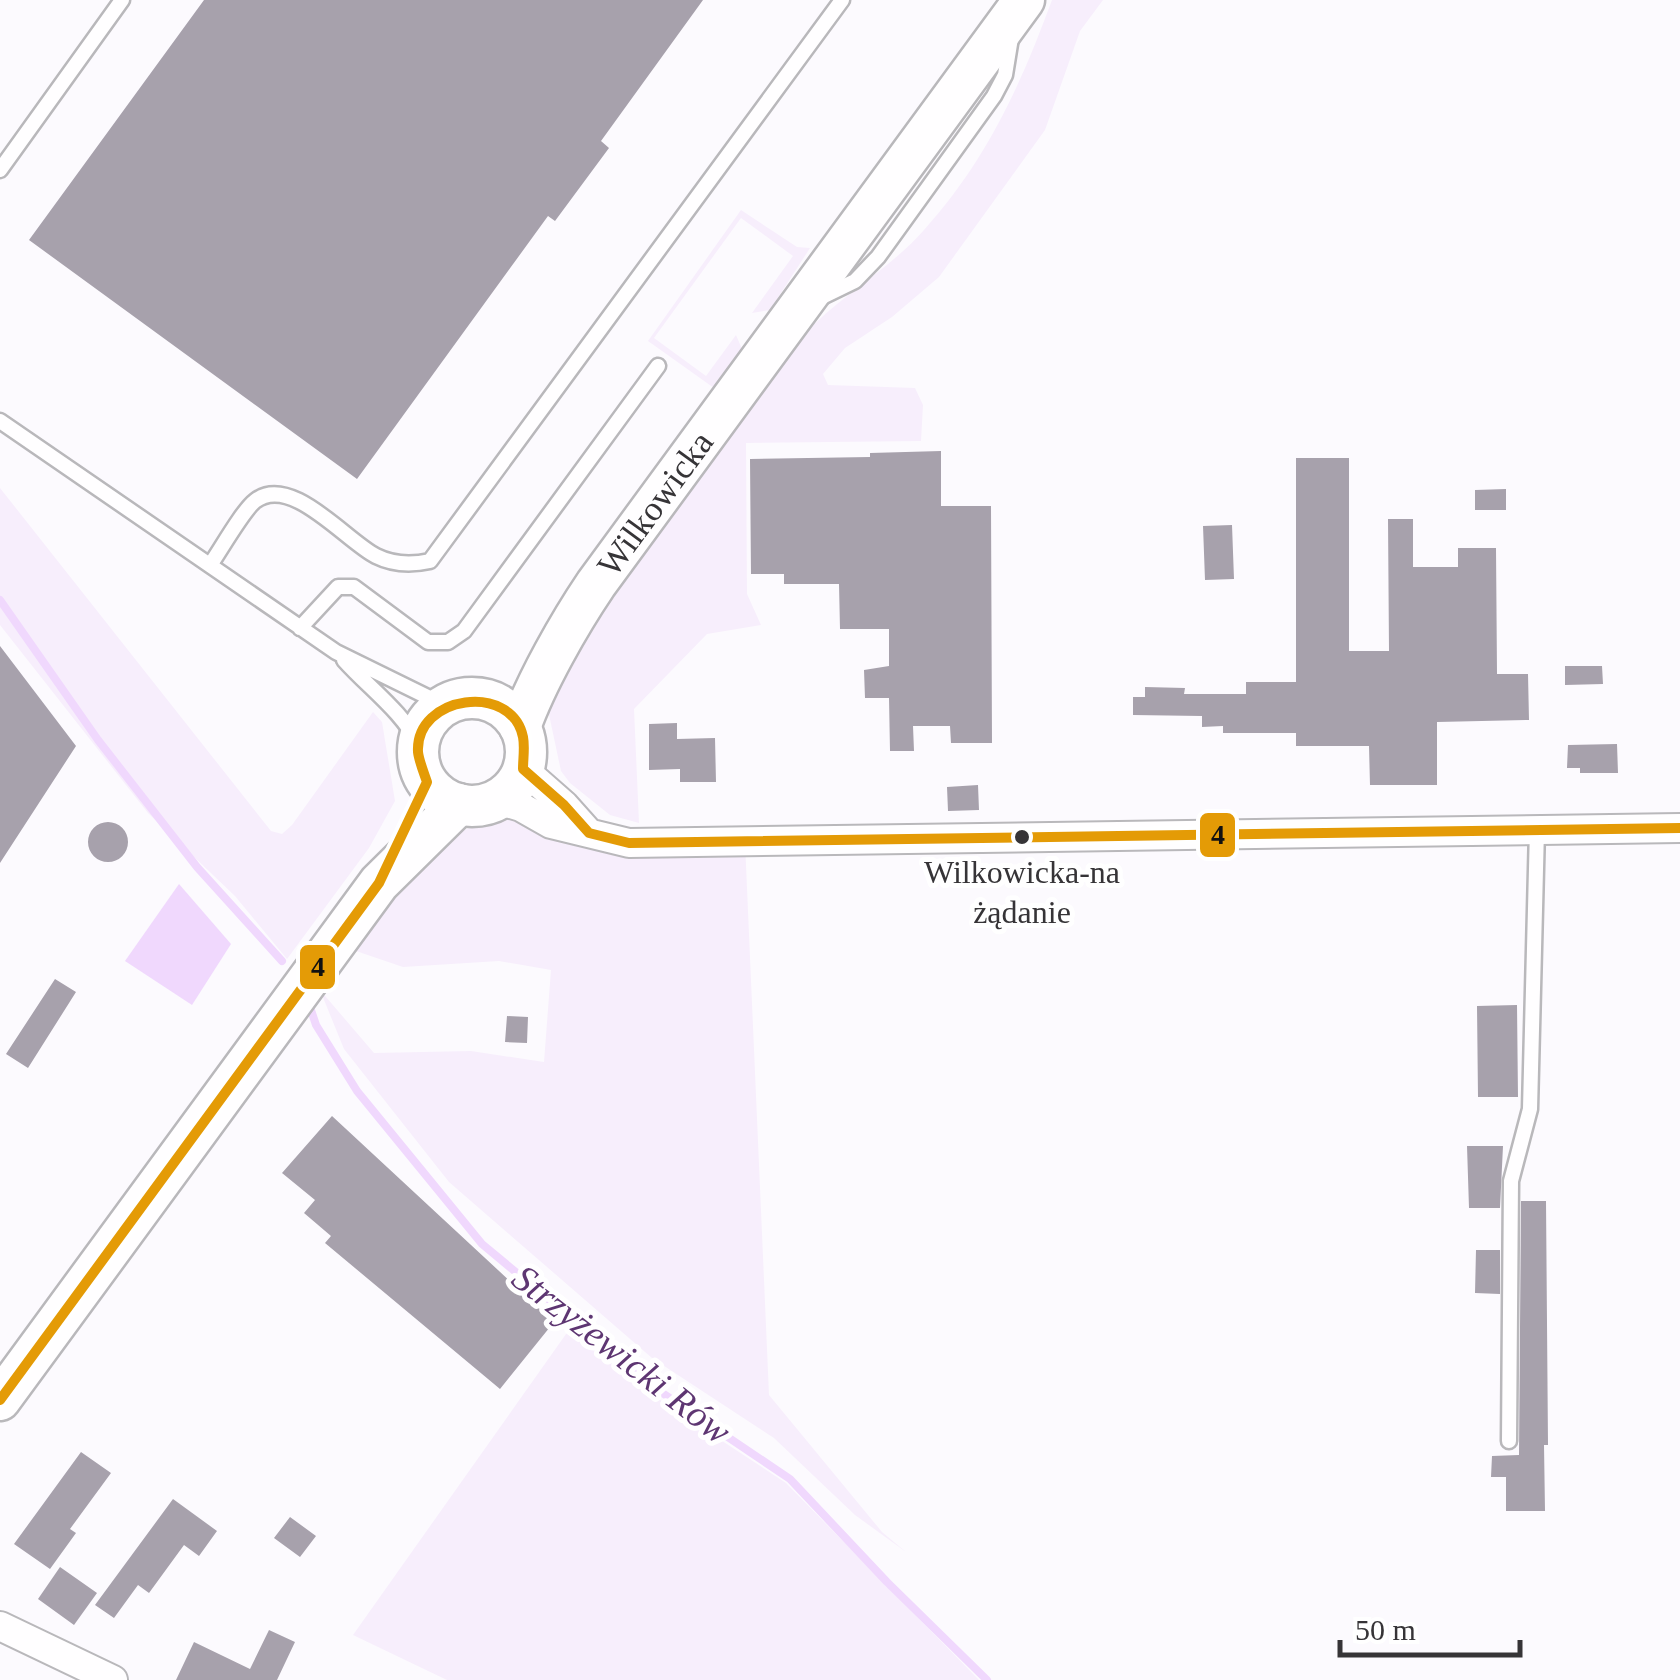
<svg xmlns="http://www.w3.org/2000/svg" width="1680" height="1680" font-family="'Times New Roman',serif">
<rect width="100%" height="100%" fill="#fcfafe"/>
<!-- green -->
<path fill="#f7eefc" d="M1052 0H1103L1080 31 1045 130 939 277 892 317 845 348 823 374 828 385 915 388 923 405 921 441 746 443 747 594 761 625 707 634 634 709 639 823 610 815 570 783 561 771 547 705 551 686C631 567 707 442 804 335 839 296 889 270 924 230 986 161 1020 87 1052 0Z
M741 210 797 247 810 248 770 310 752 313 793 256 741 218 654 338 706 376 736 335 742 349 714 388 648 341Z
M0 488 271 831 282 834 292 825 373 712 382 722 395 801 369 848 287 959 235 896 148 813 0 625Z
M521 807 551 824 745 842 769 1395 882 1532 906 1552 855 1515 774 1438 652 1358 449 1182 344 1049 320 990 374 1053 471 1051 544 1062 551 970 499 961 403 967 353 950 407 872 447 837Z
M571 1327 651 1394 786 1483 979 1680H447L353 1635Z"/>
<!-- water -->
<path fill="#f0d8fd" d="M179 884 231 944 192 1005 125 961Z"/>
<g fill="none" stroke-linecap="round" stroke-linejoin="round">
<!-- stream -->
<path stroke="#f0d8fd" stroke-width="8" d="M0 600 98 740 197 867 282 961
M308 1001 316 1025 357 1091 482 1244 655 1388 790 1479 887 1582 987 1680"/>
</g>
<!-- building -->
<path fill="#a7a1ac" d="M204 0H703L601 141 609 148 555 221 548 216 357 479 29 240Z
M941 451V506H991L992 743H951L950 726H913L914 751H890L889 698H865L864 670 889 666V629H840L839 584H784V574H751L750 459 870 457V453Z
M1296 458H1349V651H1389L1388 519H1413V567H1458V548H1496L1497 674H1528L1529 720 1437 722V785H1370L1369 746H1296V733H1223V726L1202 727V716L1133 715V697H1145V687L1185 688 1184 694H1246V682H1296Z
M1506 489V510H1475V490Z
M1232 525 1234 579 1205 580 1203 526Z
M0 646 76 746 0 863Z
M1565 666H1602L1603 684 1565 685Z
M677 723V739L715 738 716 782H680V769L649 770V724Z
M1617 744 1618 773H1580V768H1567L1568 745Z
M978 785 979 810 948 811 947 787Z
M88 842a20 20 0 1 1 40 0a20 20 0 1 1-40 0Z
M55 979 76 992 28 1068 6 1054Z
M1517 1005 1518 1097H1478L1477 1006Z
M507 1016 528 1017 527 1043 505 1042Z
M332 1116 554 1322 500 1389 325 1243 331 1236 304 1213 315 1200 282 1173Z
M1467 1146H1503L1500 1208H1469Z
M1521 1201H1546L1548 1445H1544L1545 1511H1506V1477H1491L1492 1456 1519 1455Z
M1476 1250H1500V1294L1475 1293Z
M81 1452 111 1473 70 1529 76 1533 50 1569 14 1544Z
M173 1499 217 1531 199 1556 184 1545 149 1593 138 1585 114 1618 95 1605Z
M290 1517 316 1536 300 1557 274 1538Z
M60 1567 97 1593 74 1625 38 1599Z
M269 1630 295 1642 277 1680H176L194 1642 250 1669Z"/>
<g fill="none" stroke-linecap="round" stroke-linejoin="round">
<defs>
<path id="lane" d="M0 170 122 0
M818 299 855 281 878 257 994 96 1005 75 1011 38
M0 421 336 652 446 706
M210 565C220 551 243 510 255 501 291 473 346 541 376 556 394 565 412 565 430 561L842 0
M300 628 338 587H354L428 642H448L464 631 658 366
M344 660C369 688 402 711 419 745
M1509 1441 1511 1181 1530 1109 1537 829"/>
<path id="street" d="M523 769 564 805 589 833
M497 800 521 807 551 824 629 843 1680 828
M0 1626 113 1680"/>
<g id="secondary">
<circle cx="472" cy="752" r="54"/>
<path id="s1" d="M520 727C536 682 569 624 596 584L1024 0"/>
<path d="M0 1400 379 883 459 804"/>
</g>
</defs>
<!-- lane casing -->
<use href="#lane" stroke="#b9b8bb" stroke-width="19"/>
<!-- street casing -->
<use href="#street" stroke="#b9b8bb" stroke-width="32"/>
<!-- secondary casing -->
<use href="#secondary" stroke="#b9b8bb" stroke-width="45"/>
<!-- lane -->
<use href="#lane" stroke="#fffeff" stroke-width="14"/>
<!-- street -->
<use href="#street" stroke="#fffeff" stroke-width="28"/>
<!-- secondary -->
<use href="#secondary" stroke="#fffeff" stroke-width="40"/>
<defs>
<path id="bus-1" d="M0 1400 379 883 427 782C424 773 419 761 418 752 415 695 512 682 523 737 525 747 523 759 523 769L564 805 589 833 629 843 1680 828"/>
</defs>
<!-- bus-1 casing -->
<use href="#bus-1" stroke="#fff" stroke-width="18"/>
<!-- bus-1 -->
<use href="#bus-1" stroke="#e49b06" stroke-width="10"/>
</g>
<!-- markers -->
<circle fill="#363437" stroke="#fff" stroke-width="4" cx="1022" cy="837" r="9"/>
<g text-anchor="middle" stroke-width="10" stroke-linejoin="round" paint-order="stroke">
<!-- bus labels -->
<g font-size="32" fill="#363437" stroke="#fff">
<text x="1022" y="883">Wilkowicka-na<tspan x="1022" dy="40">żądanie</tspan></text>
</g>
<!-- street labels -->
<g font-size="35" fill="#363437" stroke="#fff">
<text dy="12" stroke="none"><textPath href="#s1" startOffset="262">Wilkowicka</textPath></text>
</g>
<!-- water labels -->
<g font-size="38" font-style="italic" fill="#5e3672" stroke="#fff">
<text transform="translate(622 1354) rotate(38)" y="13">Strzyżewicki Rów</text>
</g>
</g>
<g stroke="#fff" stroke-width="4">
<rect x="1198" y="811" width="39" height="48" rx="10" fill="#e49b06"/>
<rect x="298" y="943" width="39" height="48" rx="10" fill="#e49b06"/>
</g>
<g font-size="28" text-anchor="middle" font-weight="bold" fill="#111">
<text x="1218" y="844">4</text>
<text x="318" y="976">4</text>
</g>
<!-- scale -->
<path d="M1340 1640v15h180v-15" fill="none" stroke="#363437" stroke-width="5"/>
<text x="1355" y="1640" font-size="30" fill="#363437" stroke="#ffffff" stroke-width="8" paint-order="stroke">50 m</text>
</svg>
